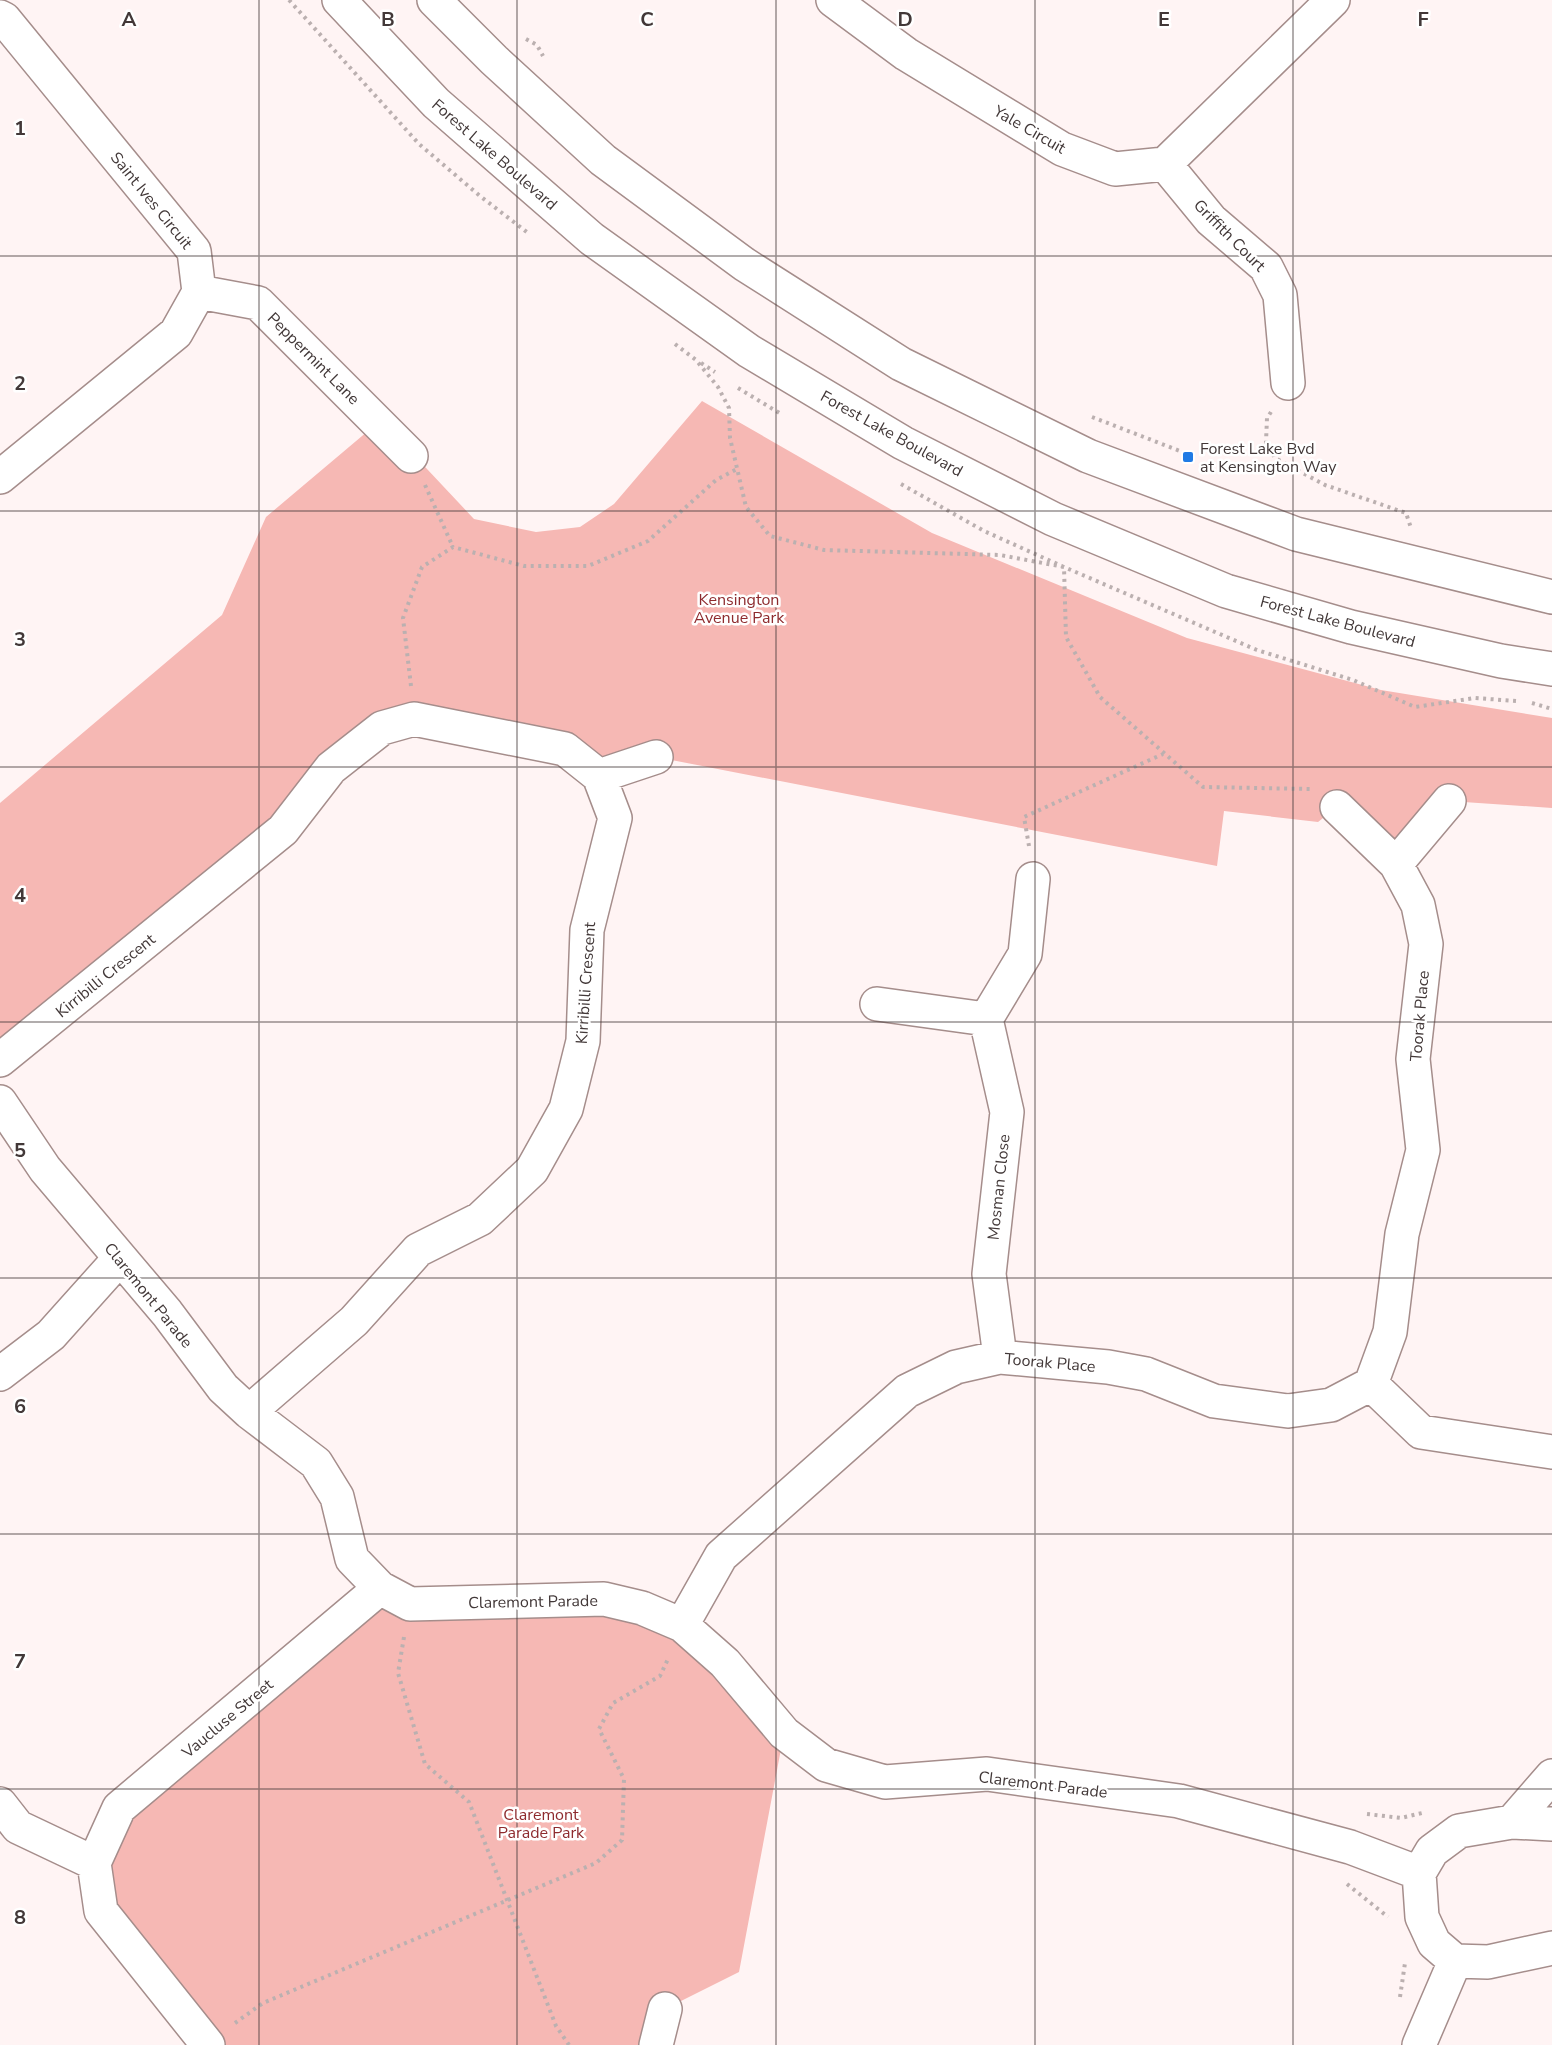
<svg xmlns="http://www.w3.org/2000/svg" width="1552" height="2045" font-family="'Nunito Sans',sans-serif">
<rect width="100%" height="100%" fill="#fff4f4"/>
<!-- green -->
<path fill="#f6b8b4" d="M702 401 932 533 1187 638 1381 690 1552 718V808L1449 801 1396 864 1337 807 1318 822 1224 811 1217 866 656 757 599 776 414 719 0 1060V803L222 615 266 517 381 420 474 519 536 532 580 527 614 504Z
M380 1588 642 1608 784 1733 739 1972 665 2009 656 2045H208L101 1911 119 1808Z"/>
<g fill="none" stroke-linecap="round" stroke-linejoin="round">
<defs>
<path id="minor" d="M833 0 906 54 1062 149 1115 169 1165 164 1333 0
M0 17 4 19 194 251 199 292 176 333 0 477
M1165 164 1211 220 1266 267 1280 295 1288 383
M199 292 258 303 411 456
M1337 807 1396 864 1449 801
M877 1004 986 1019
M0 1060 283 830 331 768 382 728 414 719 565 749 599 776 656 757
M0 1102 45 1169 167 1313 223 1388 249 1412 316 1463 337 1497 352 1559 380 1588 410 1604 604 1599 642 1608 682 1625 725 1663 784 1733 826 1765 885 1782 987 1774 1179 1801 1350 1847 1419 1873
M1000 1357 989 1274 1007 1112 986 1019 1025 954 1033 879
M0 1374 51 1335 120 1258
M1371 1384 1421 1432 1552 1452
M249 1412 354 1321 418 1250 480 1219 532 1170 566 1109 583 1041 587 930 615 818 599 776
M682 1625 721 1556 907 1391 956 1367 1000 1357 1108 1367 1146 1374 1214 1401 1288 1411 1331 1405 1371 1384 1390 1332 1402 1234 1423 1150 1413 1059 1426 944 1418 905 1396 864
M0 1804 18 1827 94 1863
M1512 1822 1552 1776
M1552 1824 1512 1822 1459 1831 1432 1851 1419 1873 1422 1917 1434 1943 1455 1961 1488 1962 1552 1948
M208 2045 101 1911 94 1863 119 1808 380 1588
M656 2045 665 2009
M1419 2045 1455 1961"/>
<path id="secondary" d="M339 0 436 103 592 239 749 351 903 443 1053 519 1226 591 1351 627 1501 661 1552 669
M434 0 494 60 603 160 744 264 901 364 1088 456 1296 534 1552 597"/>
</defs>
<!-- minor casing -->
<use href="#minor" stroke="#a58d8b" stroke-width="36"/>
<!-- secondary casing -->
<use href="#secondary" stroke="#a58d8b" stroke-width="36"/>
<!-- path -->
<path stroke="#bbb0b0" stroke-width="4" stroke-dasharray="3 4.5" stroke-linecap="butt" d="M289 0 419 144 480 196 528 233
M526 39 537 45 543 56
M675 344 696 360 718 387 729 408 730 438 746 507 770 536 824 550 1000 555 1064 567 1257 650 1353 680 1415 707 1475 698 1516 701
M701 363 715 372
M738 388 781 414
M1271 412 1267 418 1266 442 1275 458 1325 485 1406 513 1411 528
M1092 417 1180 451
M901 484 984 531 1064 567 1066 637 1100 697 1203 787 1310 789
M425 485 453 547
M411 686 403 618 422 567 453 547 524 566H588L648 541 716 480 737 469
M1532 703 1552 709
M1029 846 1024 817 1163 754
M404 1637 398 1673 425 1764 469 1802 556 2026 569 2045
M1367 1814 1401 1818 1422 1813
M1347 1884 1388 1917
M1400 1997 1405 1963
M235 2023 263 2003 596 1863 622 1840 624 1779 599 1729 613 1703 660 1676 668 1659"/>
<!-- minor -->
<use href="#minor" stroke="#fff" stroke-width="33"/>
<!-- secondary -->
<use href="#secondary" stroke="#fff" stroke-width="33"/>
</g>
<!-- grid -->
<path fill="none" stroke="#423838" stroke-width="1.5" stroke-opacity="0.55" d="M259 0V2045M517 0V2045M776 0V2045M1035 0V2045M1293 0V2045M0 256H1552M0 511H1552M0 767H1552M0 1022H1552M0 1278H1552M0 1534H1552M0 1789H1552"/>
<!-- markers -->
<rect fill="#207be5" stroke="#fff" stroke-width="2" x="1182" y="451" width="12" height="12" rx="3"/>
<g text-anchor="middle" stroke-width="5" stroke-linejoin="round" paint-order="stroke">
<!-- street labels -->
<g font-size="16" fill="#423838" stroke="#fff">
<text transform="translate(1030 129) rotate(30)" y="6">Yale Circuit</text>
<text transform="translate(495 154) rotate(41)" y="6">Forest Lake Boulevard</text>
<text transform="translate(152 200) rotate(51)" y="6">Saint Ives Circuit</text>
<text transform="translate(1230 235) rotate(45)" y="6">Griffith Court</text>
<text transform="translate(314 358) rotate(45)" y="6">Peppermint Lane</text>
<text transform="translate(892 433) rotate(29)" y="6">Forest Lake Boulevard</text>
<text transform="translate(1338 621) rotate(15)" y="6">Forest Lake Boulevard</text>
<text transform="translate(105 975) rotate(-39)" y="6">Kirribilli Crescent</text>
<text transform="translate(585 983) rotate(-86)" y="6">Kirribilli Crescent</text>
<text transform="translate(1419 1016) rotate(-85)" y="6">Toorak Place</text>
<text transform="translate(998 1187) rotate(-84)" y="6">Mosman Close</text>
<text transform="translate(149 1295) rotate(51)" y="6">Claremont Parade</text>
<text transform="translate(1050 1362) rotate(5)" y="6">Toorak Place</text>
<text transform="translate(533 1601) rotate(-1)" y="6">Claremont Parade</text>
<text transform="translate(227 1718) rotate(-40)" y="6">Vaucluse Street</text>
<text transform="translate(1043 1784) rotate(7)" y="6">Claremont Parade</text>
</g>
<!-- poi labels -->
<g font-size="16" fill="#423838" stroke="#fff" text-anchor="start">
<text x="1200" y="454">Forest Lake Bvd<tspan x="1200" dy="18">at Kensington Way</tspan></text>
</g>
<!-- park labels -->
<g font-size="16" fill="#8e2b2e" stroke="#fff">
<text x="739" y="605">Kensington<tspan x="739" dy="18">Avenue Park</tspan></text>
<text x="541" y="1820">Claremont<tspan x="541" dy="18">Parade Park</tspan></text>
</g>
</g>
<g font-size="20" text-anchor="middle" font-weight="bold" fill="#423838" stroke="#fff" stroke-width="5" stroke-linejoin="round" paint-order="stroke">
<text x="129" y="26">A</text>
<text x="388" y="26">B</text>
<text x="647" y="26">C</text>
<text x="905" y="26">D</text>
<text x="1164" y="26">E</text>
<text x="1423" y="26">F</text>
<text x="20" y="135">1</text>
<text x="20" y="390">2</text>
<text x="20" y="646">3</text>
<text x="20" y="902">4</text>
<text x="20" y="1157">5</text>
<text x="20" y="1413">6</text>
<text x="20" y="1668">7</text>
<text x="20" y="1924">8</text>
</g>
</svg>
